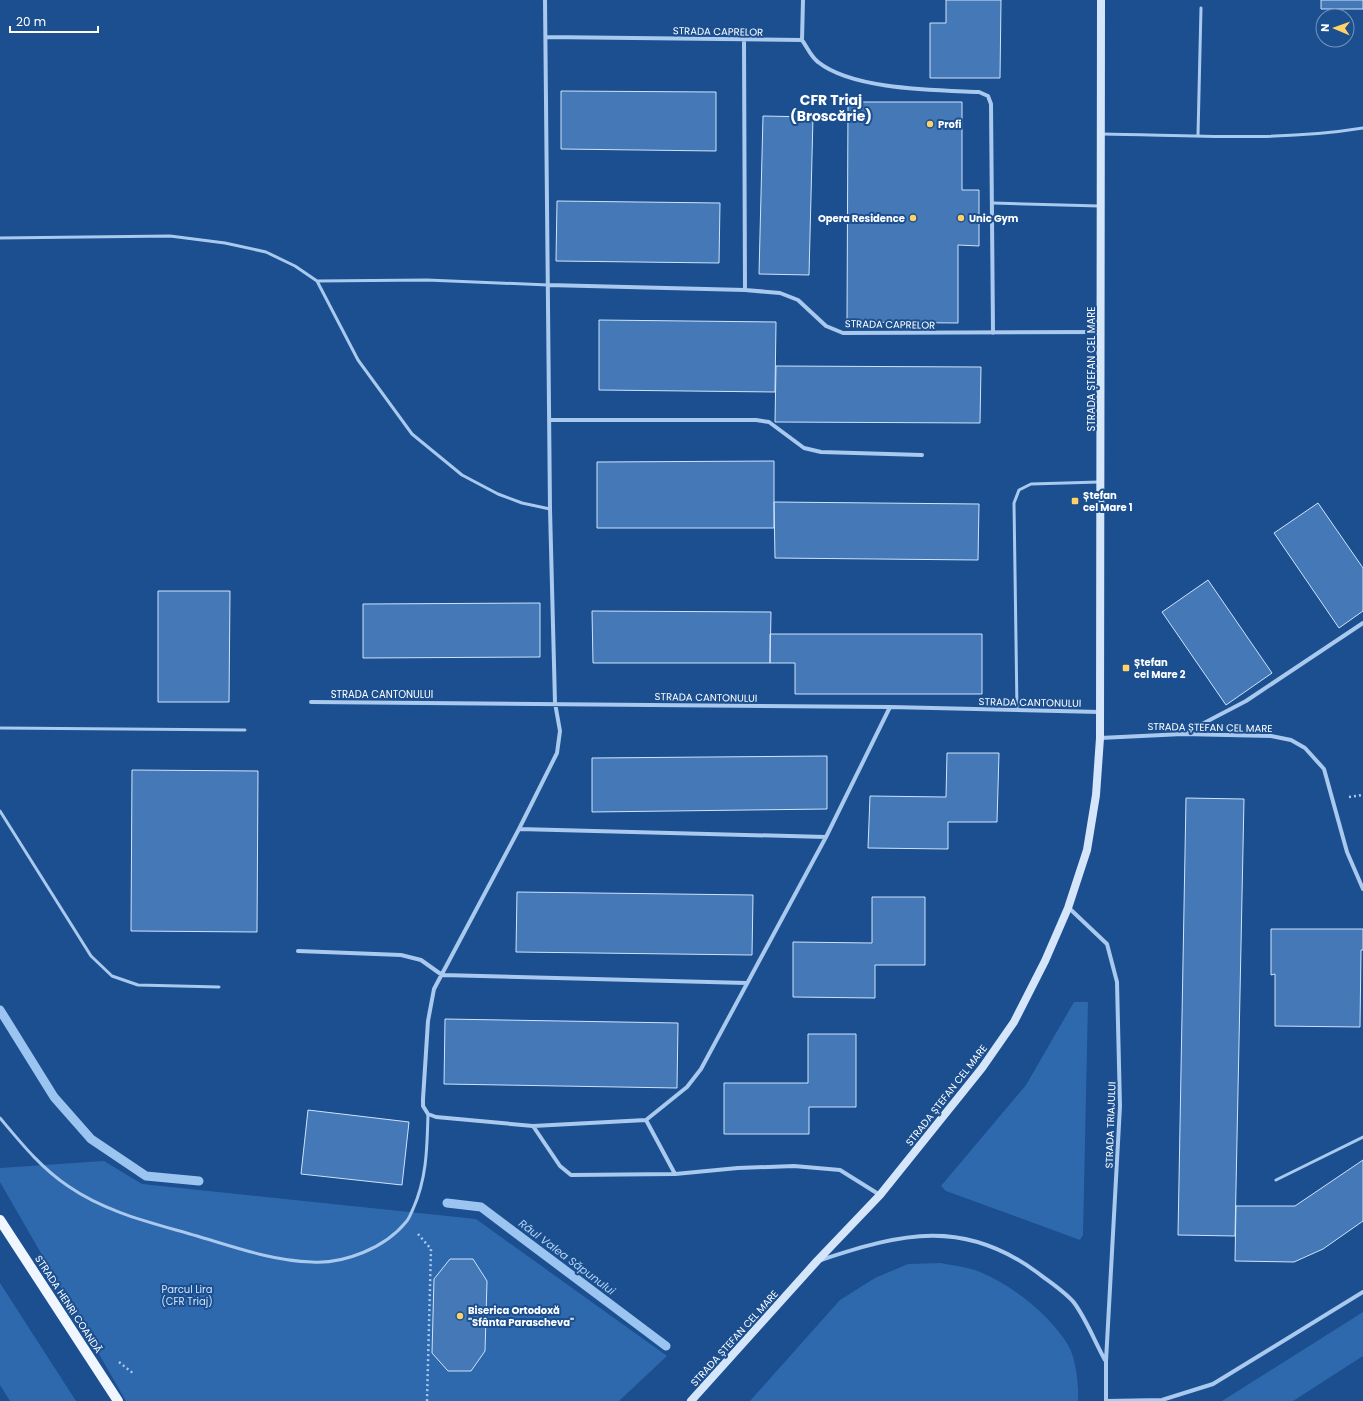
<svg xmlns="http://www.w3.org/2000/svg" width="1363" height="1401" font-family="Poppins,sans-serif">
<rect width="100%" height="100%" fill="#1b4f8f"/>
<!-- green -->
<path fill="#2e69ad" d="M1074 1002H1088L1083 1235 1080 1240 946 1191 941 1186 1026 1085Z
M104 1161 142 1184 476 1219 667 1356 619 1401H126L0 1182V1168Z
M941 1263C954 1266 969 1267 980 1272 1012 1285 1050 1315 1068 1345 1076 1358 1079 1386 1078 1401H750L840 1300 875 1278 908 1264Z
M0 1283 76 1401H10L0 1385Z
M1363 1312V1356L1293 1401H1222Z"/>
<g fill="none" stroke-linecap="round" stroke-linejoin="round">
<!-- stream -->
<path stroke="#9cc4f0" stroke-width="9" d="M0 1010 54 1097 91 1139 146 1176 199 1181
M447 1203 481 1207 666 1346"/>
</g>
<!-- building -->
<path fill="#4478b7" stroke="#cfe3fa" d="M946 0H1001L1000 78H930V23H946Z
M1321 0H1363V9H1321Z
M561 91 716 92V151L561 149Z
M848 102H962V190H979V246L958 245V323L847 322Z
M763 116 813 117 809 275 759 274Z
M557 201 720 203 719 263 556 261Z
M599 320 776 322 775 392 599 390Z
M776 366 981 367 980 423 775 422Z
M774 461V528H597V462Z
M774 502 979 504 978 560 775 558Z
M1318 503 1363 568V611L1339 628 1274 533Z
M1208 580 1272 673 1226 705 1162 612Z
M158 591H230L229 702H158Z
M540 603V657L363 658V604Z
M592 611 771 612 770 663H593Z
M770 634H982V694H795V663H770Z
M947 753H999L997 822H948V849L868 848 870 796 946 797Z
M827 756V809L592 812V758Z
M132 770 258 771 257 932 131 931Z
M1186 798 1244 799 1235 1236 1178 1235Z
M517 892 753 895 752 955 516 952Z
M872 897H925V965H875V998L793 997V942L872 943Z
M1271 929H1363V950H1361L1360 1027 1275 1026V974L1271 975Z
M445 1019 678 1023 677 1088 444 1084Z
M808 1034H856V1107H809V1134H724V1083H808Z
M308 1110 409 1122 402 1185 301 1174Z
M1363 1160V1221L1323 1249 1294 1262 1235 1261 1236 1206H1295Z
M450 1259H473L487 1281 485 1351 471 1371H448L432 1353 434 1279Z"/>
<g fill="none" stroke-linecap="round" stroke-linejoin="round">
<!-- path -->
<path stroke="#a9c9ee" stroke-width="2.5" stroke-dasharray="2 3" stroke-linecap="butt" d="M1349 797 1363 795
M418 1234 431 1249 427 1401
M119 1362 134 1374"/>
<!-- lane -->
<path stroke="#a9c9ee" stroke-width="3" d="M1102 134C1188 135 1277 142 1363 128
M1198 135 1201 8
M993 203 1099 206
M0 238 170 236 225 243 266 252 295 266 317 281 358 360 412 434 462 475 498 494 522 503 550 509
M317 281 427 280 548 285
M1017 710 1014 503 1019 490 1031 484 1099 482
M0 728 245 730
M0 811 91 956 112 976 138 985 219 987
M0 1118C21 1143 41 1168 68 1186 107 1213 153 1223 197 1236 234 1247 273 1261 312 1262 344 1264 385 1248 406 1222 409 1219 411 1213 413 1209 427 1178 427 1147 428 1114
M1276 1180 1363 1137"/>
<!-- street -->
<path stroke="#a9c9ee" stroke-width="4" d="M545 0 550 509 555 703 560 731 557 753 519 829 434 989 428 1021 423 1099V1106L428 1114 436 1117 533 1126 646 1120 687 1087 701 1069 826 837 890 707
M546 37 802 40C807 47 811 57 818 62 853 90 935 90 979 92L988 96 991 104 993 333
M744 40 745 290
M802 40 803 0
M548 285 745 290 780 293 798 300 826 326 843 333 1101 332
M550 420H756L769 422 804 448 821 452 922 455
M311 702 890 707 1100 712
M1183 734 1246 701 1363 623
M1100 738 1183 734 1271 736 1291 740 1305 748 1324 769 1347 852 1363 889
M519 829 826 837
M1069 908 1107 944 1117 982 1120 1106 1106 1361V1401
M298 951 401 955 421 960 442 975 747 983
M646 1120 675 1174
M533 1126 560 1166 571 1175 675 1174 738 1168 794 1166 840 1170 880 1195
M821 1260C902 1233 964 1218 1038 1273 1048 1281 1067 1293 1075 1304 1087 1321 1095 1342 1105 1360
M1106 1401 1162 1400 1213 1384 1363 1292"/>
<!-- secondary -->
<path stroke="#d6e6fa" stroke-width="8" d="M691 1401 817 1261 880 1195 982 1068 1014 1022 1045 961 1068 908 1087 850 1096 795 1100 738 1101 0"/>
<!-- primary -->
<path stroke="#f0f6ff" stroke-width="10" d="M0 1220 118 1401"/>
</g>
<!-- markers -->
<g fill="#ffd166" stroke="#1b4f8f" stroke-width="1.5">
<circle cx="930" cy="124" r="4"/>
<circle cx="913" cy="218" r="4"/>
<circle cx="961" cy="218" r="4"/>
<rect x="1071" y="497" width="8" height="8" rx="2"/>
<rect x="1122" y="664" width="8" height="8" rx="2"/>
<circle cx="460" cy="1316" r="4"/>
</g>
<g text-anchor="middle" stroke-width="4" stroke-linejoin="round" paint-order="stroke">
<!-- street labels -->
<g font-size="10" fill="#fff" stroke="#1b4f8f">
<text transform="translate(718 31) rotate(1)" y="4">STRADA CAPRELOR</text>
<text transform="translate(890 324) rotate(1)" y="4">STRADA CAPRELOR</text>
<text transform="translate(1091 369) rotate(-90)" y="4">STRADA ȘTEFAN CEL MARE</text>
<text x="382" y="698">STRADA CANTONULUI</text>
<text transform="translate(706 697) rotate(1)" y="4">STRADA CANTONULUI</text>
<text transform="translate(1030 702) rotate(1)" y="4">STRADA CANTONULUI</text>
<text transform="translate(1210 727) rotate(1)" y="4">STRADA ȘTEFAN CEL MARE</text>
<text transform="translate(946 1095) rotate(-52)" y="4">STRADA ȘTEFAN CEL MARE</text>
<text transform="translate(1110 1125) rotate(-88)" y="4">STRADA TRIAJULUI</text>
<text transform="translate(69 1304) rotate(57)" y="4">STRADA HENRI COANDĂ</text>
<text transform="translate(734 1338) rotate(-48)" y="4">STRADA ȘTEFAN CEL MARE</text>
</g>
<!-- poi labels -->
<g font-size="10" font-weight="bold" fill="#fff" stroke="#1b4f8f" text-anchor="start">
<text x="938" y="128">Profi</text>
<text x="905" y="222" text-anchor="end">Opera Residence</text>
<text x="969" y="222">Unic Gym</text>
<text x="1083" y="499">Ștefan<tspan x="1083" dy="12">cel Mare 1</tspan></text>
<text x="1134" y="666">Ștefan<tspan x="1134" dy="12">cel Mare 2</tspan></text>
<text x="468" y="1314">Biserica Ortodoxă<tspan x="468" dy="12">"Sfânta Parascheva"</tspan></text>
</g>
<!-- park labels -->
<g font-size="10" fill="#cfe3fa" stroke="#1b4f8f">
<text x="187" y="1293">Parcul Lira<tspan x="187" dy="12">(CFR Triaj)</tspan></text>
</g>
<!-- water labels -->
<g font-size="11" font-style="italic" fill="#b5d3f5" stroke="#1b4f8f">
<text transform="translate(567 1257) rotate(37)" y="4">Râul Valea Săpunului</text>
</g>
<!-- district labels -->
<g font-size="14" font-weight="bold" fill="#fff" stroke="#1b4f8f">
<text x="831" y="105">CFR Triaj<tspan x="831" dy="16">(Broscărie)</tspan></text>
</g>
</g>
<!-- north arrow -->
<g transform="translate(1335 28) rotate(272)"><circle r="19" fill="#1b4f8f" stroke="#7695bc"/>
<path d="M0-3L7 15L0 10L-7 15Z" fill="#ffd166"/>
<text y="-6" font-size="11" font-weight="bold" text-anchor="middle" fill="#ffffff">N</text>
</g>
<!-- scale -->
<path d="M10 26v6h88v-6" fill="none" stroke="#ffffff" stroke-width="2"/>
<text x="16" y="26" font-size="12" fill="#ffffff" stroke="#1b4f8f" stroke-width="3" paint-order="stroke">20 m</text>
</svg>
